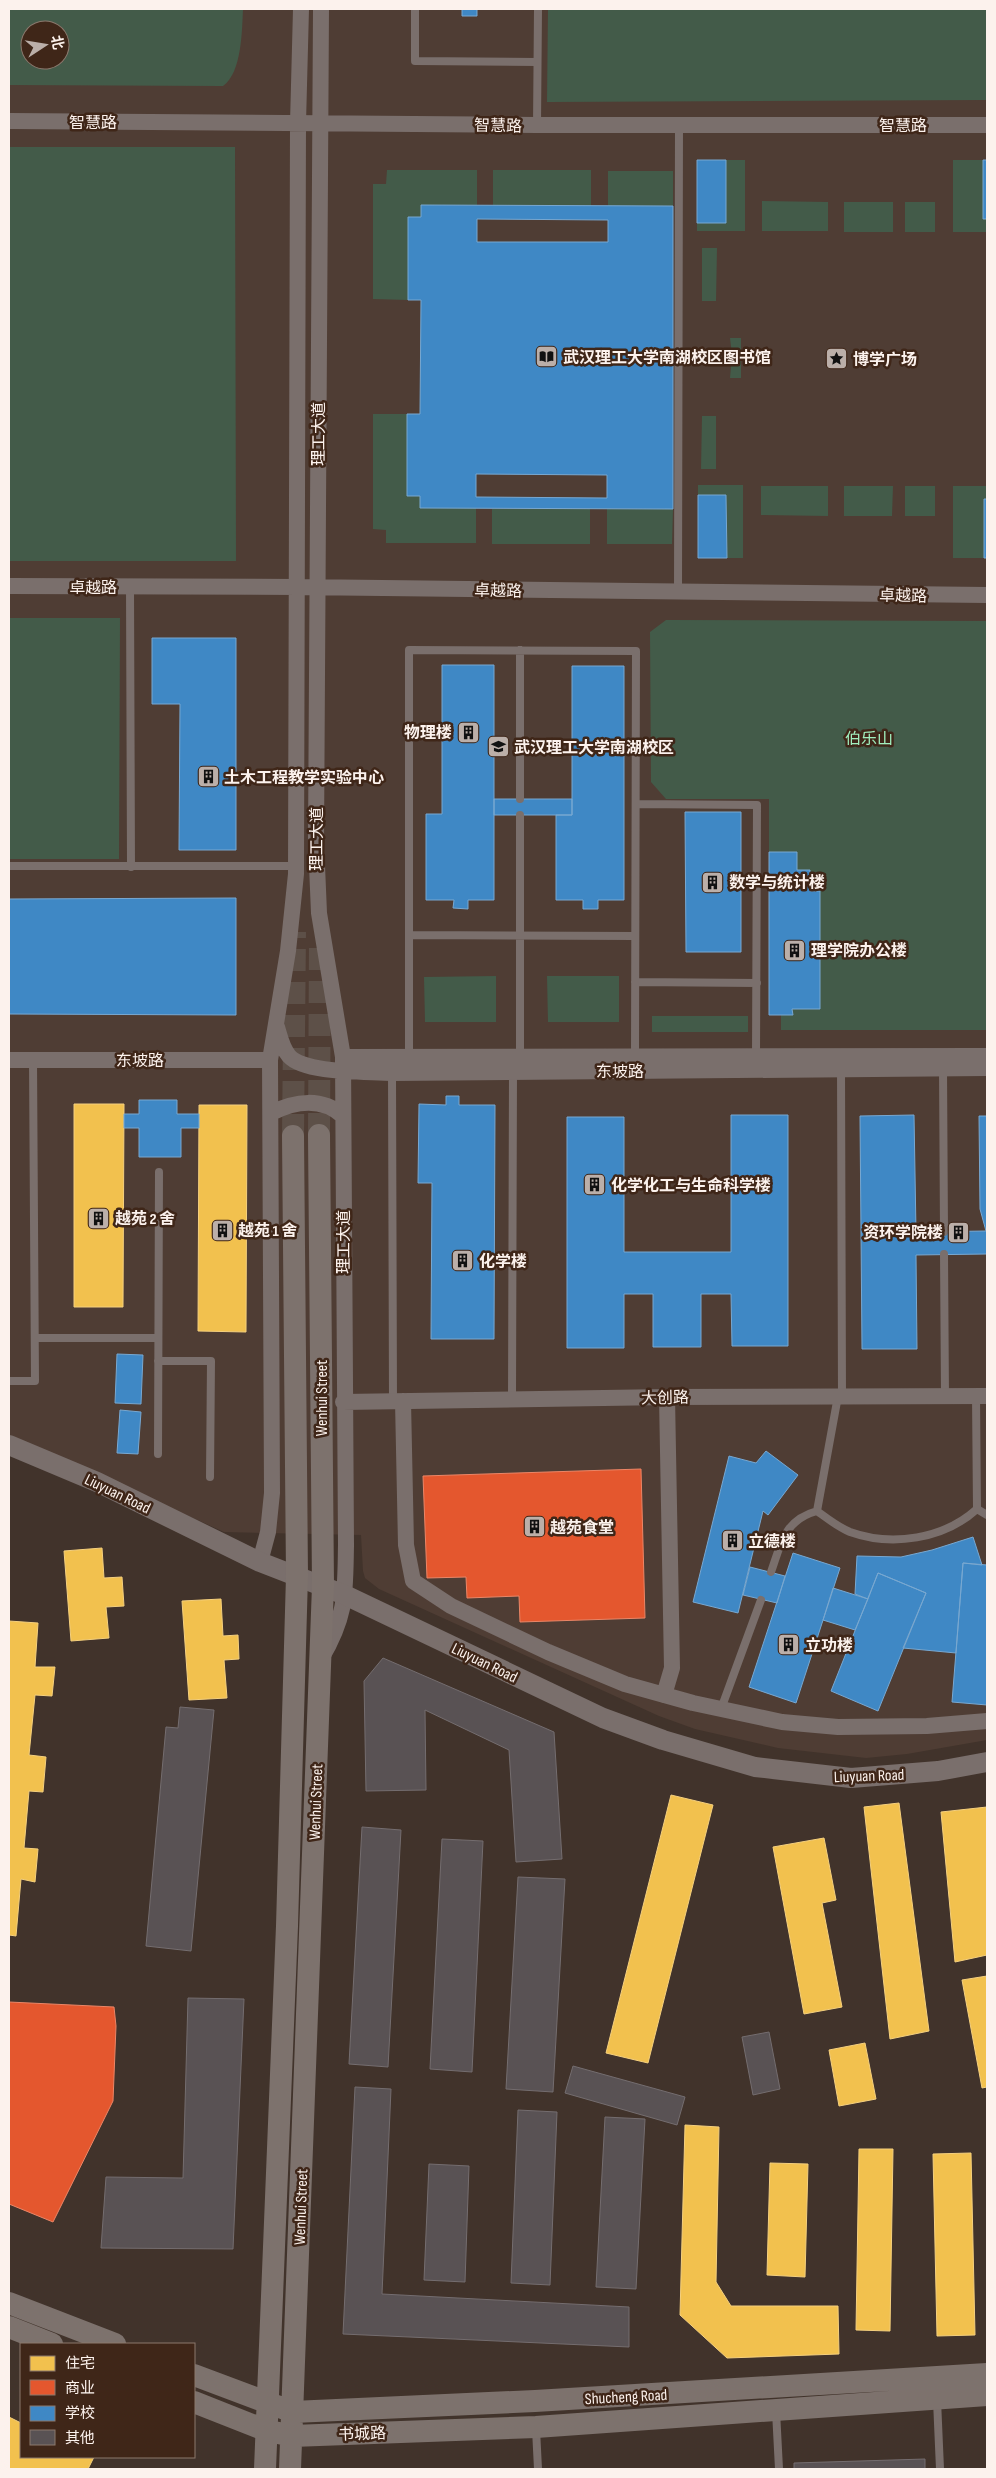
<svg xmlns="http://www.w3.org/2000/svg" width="996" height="2478" font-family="'Sofia Sans Condensed','Noto Sans SC',sans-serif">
<rect width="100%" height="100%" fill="#41332b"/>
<!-- education -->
<path fill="#4f3d34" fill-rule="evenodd" d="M9 9H987V1740L907 1754 866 1758 778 1748 695 1729 659 1716 379 1589 365 1578 363 1571 361 1535 224 1532 9 1435ZM30 30H60V60H30Z"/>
<!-- green -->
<path fill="#435b49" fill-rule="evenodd" d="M9 9H243C242 30 242 73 223 86L9 85ZM30 30H60V60H30Z
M548 9H987V100L547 102Z
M9 147H235L236 561H9Z
M726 160H745V231H697V223Z
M953 160H983V218L987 219V232H953Z
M387 170H477V205H421V217L408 218V300L373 299V184H386Z
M493 170H591V206L493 205Z
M608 171H673V206H608Z
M762 201 828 202V231H762Z
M844 202H893V232H844Z
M905 202H935V232H905Z
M702 248H717L716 301H702Z
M730 338H741V378H730L732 355Z
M373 414H407V496H420V508H476V543H386V530L373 529Z
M702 416H716V469H701Z
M698 485H743V558H727L726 495H698Z
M761 486H828V516L761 515Z
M844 486H893L892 516H844Z
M905 486H935V516H905Z
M953 486H987V499H984V558H953Z
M492 509H590V544H492Z
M607 509H673L672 544H607Z
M9 618H120L119 859H9Z
M666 620 987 621V1030H781V1015H792V1009H820V891H810V870H797V852H769V799H666L651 782 650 632Z
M496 976V1022H425L424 977Z
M547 976H619V1022H548Z
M652 1016H748V1032H652Z"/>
<!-- homes -->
<path fill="#f2c14e" stroke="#f5d07e" d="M74 1104H124L123 1307H74Z
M199 1105H247L246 1332 198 1331Z
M102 1548 104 1578 122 1577 124 1606 106 1607 109 1638 71 1641 64 1551Z
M221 1599 223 1636 238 1635 239 1659 224 1660 227 1698 189 1700 182 1601Z
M9 1621 38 1623 35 1667H55L52 1696 35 1695 29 1755 46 1757 43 1792 29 1791 24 1848 38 1849 35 1882 21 1879 16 1936 9 1935Z
M671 1795 713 1805 648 2063 606 2053Z
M899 1803 929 2031 890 2039 864 1807Z
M987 1807V1955L955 1962 941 1812Z
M824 1838 836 1900 822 1903 842 2007 804 2014 773 1847Z
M987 1976V2087L982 2088 962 1980Z
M865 2043 876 2099 839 2106 829 2050Z
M685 2125 719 2127 716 2282 731 2306H838L839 2354 727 2358 680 2315Z
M859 2149H893L890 2331 856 2330Z
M971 2153 975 2335 937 2336 933 2154Z
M770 2163 808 2164 805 2277 767 2275Z
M9 2417 21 2423V2457H94L88 2469H9Z"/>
<!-- shops -->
<path fill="#e4572e" stroke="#eb8667" d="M641 1469 645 1618 520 1622 519 1596 467 1598 466 1577 427 1578 423 1476Z
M9 2002 114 2007 116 2026 113 2101 53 2222 9 2204Z"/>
<!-- schools -->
<path fill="#3f88c5" stroke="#78a8d1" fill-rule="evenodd" d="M462 9H477V16H462Z
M697 160H726V223H697Z
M983 160H987V219H983Z
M421 205 673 206V509L420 508V496H407V414H420L421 300H408V217H421ZM477 219 608 220V242H477ZM476 474 607 475V498L476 497Z
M698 495H726L727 558H698Z
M984 499H987V558H984Z
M152 638H236V850H179L180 704H152Z
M442 665H494V900H468V909L453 908 454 900H426V814H442Z
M572 666H624V900H598V909H583V900H556V815H572Z
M494 799H572V815H494Z
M685 812H741V952H686Z
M769 852H797V870H810V891H820V1009H792L793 1015H769Z
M236 898V1015L9 1014V899Z
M446 1096H459V1105H495L494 1339H431L432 1183H418L419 1104 446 1105Z
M139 1100H177V1114H199V1128H181V1157H139V1128H124V1114H139Z
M731 1115H788V1346H732L731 1294H701V1347H653V1294H624V1348H567V1117H624V1252H731Z
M914 1115 916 1232 986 1231 980 1209 979 1116H987V1254L916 1255 917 1349H862L860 1116Z
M117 1354 143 1355 141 1404 115 1403Z
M120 1410 141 1412 138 1454 117 1453Z
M766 1451 798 1475 768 1515 763 1511 738 1613 693 1602 729 1456 756 1463Z
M973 1537 982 1565 963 1563 956 1653 903 1648 926 1593 878 1573 868 1599 855 1594 857 1556 901 1557 932 1550Z
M793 1553 840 1568 796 1703 749 1687Z
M963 1563 987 1565V1705L952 1702Z
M750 1567 785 1576 777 1603 743 1595Z
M878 1573 926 1593 878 1711 831 1691Z
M833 1588 868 1599 855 1630 823 1620Z"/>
<!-- building -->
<path fill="#595254" stroke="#746d6f" d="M383 1658 554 1732 562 1859 516 1862 509 1750 425 1710 426 1790 366 1791 364 1681Z
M180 1707 214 1710 191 1951 146 1946 166 1727 178 1728Z
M362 1827 401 1830 388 2067 349 2064Z
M442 1839 483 1841 472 2072 430 2069Z
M518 1877 565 1879 553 2092 506 2089Z
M188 1998 244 1999 233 2249 101 2248 106 2177 183 2178Z
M769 2032 780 2089 753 2095 742 2037Z
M573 2066 685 2097 677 2125 565 2093Z
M355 2087 391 2089 382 2294 629 2307V2347L343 2334Z
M518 2110 557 2112 550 2285 511 2283Z
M605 2117 645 2119 636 2289 596 2287Z
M429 2164 469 2166 465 2282 424 2280Z
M925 2459V2469H794V2463Z"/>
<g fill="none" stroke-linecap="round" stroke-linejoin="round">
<!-- secondary-tunnel -->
<path stroke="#5d5048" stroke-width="22" stroke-dasharray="22 11" stroke-linecap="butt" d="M319 1135 320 939
M293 1136 295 932"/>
<!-- service -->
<path stroke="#7a6f6c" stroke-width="8" d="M415 9V61L537 62
M537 125 538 9
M130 587 131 867
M678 593 679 125
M520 799V650
M636 804 757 805 756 1057
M9 866H296
M409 935 635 936
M635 982 757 983
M409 1057V650L636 651 635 1057
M520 1057V815
M841 1068 842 1396
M943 1068 944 1232
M392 1073 393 1401
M944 1254 945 1396
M35 1338H158
M158 1361H211L210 1477
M9 1381H35L33 1060
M512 1399 513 1072
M158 1454 159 1172
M977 1509 987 1515
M817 1511C828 1519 838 1527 850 1532 892 1547 944 1539 977 1509L976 1396
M817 1511 838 1396
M771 1572C781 1544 784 1520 817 1511
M721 1709 761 1600
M937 2400 940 2469
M776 2411 779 2469
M536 2429 538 2469"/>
<!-- minor -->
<path stroke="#7a6f6c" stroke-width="16" d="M321 9 316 842 319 913 343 1057 346 1545C345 1594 347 1615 321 1659
M9 121 537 125H987
M9 586 298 587 987 595
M277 1027C280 1037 282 1048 289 1056 305 1074 368 1071 392 1073L987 1068
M343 1057 987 1056
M9 1060H270
M271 1113C295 1101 322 1097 343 1116
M403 1401 406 1545 413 1581 451 1606 548 1652 625 1684 693 1703 782 1722 838 1727 927 1726 987 1721
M343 1402 667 1397 987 1396
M260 1562 268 1532 272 1493 270 1060 288 951 296 874 298 123 301 9
M664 1695 672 1668 667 1397"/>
<!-- tertiary -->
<path stroke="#7a6f6c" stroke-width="20" d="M9 1445 97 1482 260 1562 345 1595 603 1718 663 1740 755 1767 851 1778 938 1771 987 1762"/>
<!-- secondary -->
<path stroke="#7d726d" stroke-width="22" d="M9 2303 115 2344
M9 2327 52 2344
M194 2375 293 2412 535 2401 987 2374
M194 2402 265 2430 292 2436 536 2427 987 2395
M265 2469 287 1926 297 1576 293 1136
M290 2469 323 1586 319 1135"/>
</g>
<!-- icons -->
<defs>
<symbol id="library-square" viewBox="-11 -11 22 22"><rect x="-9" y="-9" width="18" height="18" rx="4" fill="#bbafa9" stroke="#3f2618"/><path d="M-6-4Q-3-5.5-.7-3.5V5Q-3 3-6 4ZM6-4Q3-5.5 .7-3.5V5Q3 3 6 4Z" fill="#111"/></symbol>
<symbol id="sight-square" viewBox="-11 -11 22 22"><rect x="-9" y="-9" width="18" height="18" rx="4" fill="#bbafa9" stroke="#3f2618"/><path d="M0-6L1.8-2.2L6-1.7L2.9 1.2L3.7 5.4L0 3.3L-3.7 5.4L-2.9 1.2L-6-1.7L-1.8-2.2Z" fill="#111"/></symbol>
<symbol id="building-square" viewBox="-11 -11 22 22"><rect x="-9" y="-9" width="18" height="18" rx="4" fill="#bbafa9" stroke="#3f2618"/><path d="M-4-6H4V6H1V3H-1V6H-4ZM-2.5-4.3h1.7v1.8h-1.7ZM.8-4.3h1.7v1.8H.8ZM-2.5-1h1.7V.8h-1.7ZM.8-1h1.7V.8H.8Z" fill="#111"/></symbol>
<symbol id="university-square" viewBox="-11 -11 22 22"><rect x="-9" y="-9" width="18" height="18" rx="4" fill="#bbafa9" stroke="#3f2618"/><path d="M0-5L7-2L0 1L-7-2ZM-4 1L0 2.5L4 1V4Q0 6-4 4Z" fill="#111"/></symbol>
</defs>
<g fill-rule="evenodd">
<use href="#library-square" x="534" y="344" width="25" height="25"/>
<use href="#sight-square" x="824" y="346" width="25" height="25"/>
<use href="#building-square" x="456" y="720" width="25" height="25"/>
<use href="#university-square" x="486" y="734" width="25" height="25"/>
<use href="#building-square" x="196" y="764" width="25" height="25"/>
<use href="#building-square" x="700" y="870" width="25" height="25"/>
<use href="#building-square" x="782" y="938" width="25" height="25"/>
<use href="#building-square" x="582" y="1172" width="25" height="25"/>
<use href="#building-square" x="86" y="1206" width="25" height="25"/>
<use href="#building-square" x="210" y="1218" width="25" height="25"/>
<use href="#building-square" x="946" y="1220" width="25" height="25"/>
<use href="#building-square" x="450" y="1248" width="25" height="25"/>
<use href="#building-square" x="522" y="1514" width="25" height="25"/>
<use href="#building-square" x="720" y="1528" width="25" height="25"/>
<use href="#building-square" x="776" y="1632" width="25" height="25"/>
</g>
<g text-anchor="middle" stroke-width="5" stroke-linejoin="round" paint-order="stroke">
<!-- street labels -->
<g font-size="16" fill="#fcf2ed" stroke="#3f2618">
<text x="93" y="128">智慧路</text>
<text transform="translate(498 125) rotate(1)" y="6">智慧路</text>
<text x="903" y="131">智慧路</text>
<text transform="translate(318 434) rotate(-90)" y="6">理工大道</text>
<text x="93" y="593">卓越路</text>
<text transform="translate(498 590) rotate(1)" y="6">卓越路</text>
<text transform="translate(903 595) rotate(1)" y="6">卓越路</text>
<text transform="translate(316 839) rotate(-90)" y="6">理工大道</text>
<text x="140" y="1066">东坡路</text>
<text x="620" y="1077">东坡路</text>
<text transform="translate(343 1242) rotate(-90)" y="6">理工大道</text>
<text transform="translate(665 1397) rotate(-1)" y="6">大创路</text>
<text transform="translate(321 1398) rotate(-90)" y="6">Wenhui Street</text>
<text transform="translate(118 1493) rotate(26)" y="6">Liuyuan Road</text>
<text transform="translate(485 1662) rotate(26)" y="6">Liuyuan Road</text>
<text transform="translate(869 1775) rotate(-2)" y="6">Liuyuan Road</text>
<text transform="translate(315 1802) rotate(-88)" y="6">Wenhui Street</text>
<text transform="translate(300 2207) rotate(-88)" y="6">Wenhui Street</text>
<text transform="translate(626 2396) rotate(-3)" y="6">Shucheng Road</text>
<text transform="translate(362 2433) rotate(-2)" y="6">书城路</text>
</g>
<!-- poi labels -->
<g font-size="16" font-weight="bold" fill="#fcf2ed" stroke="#3f2618" text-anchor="start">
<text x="563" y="363">武汉理工大学南湖校区图书馆</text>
<text x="853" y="365">博学广场</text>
<text x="452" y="738" text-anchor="end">物理楼</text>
<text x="514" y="753">武汉理工大学南湖校区</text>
<text x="224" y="783">土木工程教学实验中心</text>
<text x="729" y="888">数学与统计楼</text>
<text x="811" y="956">理学院办公楼</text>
<text x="611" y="1191">化学化工与生命科学楼</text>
<text x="115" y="1224">越苑 2 舍</text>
<text x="238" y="1236">越苑 1 舍</text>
<text x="943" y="1238" text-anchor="end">资环学院楼</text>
<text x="479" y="1267">化学楼</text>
<text x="550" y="1533">越苑食堂</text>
<text x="748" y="1547">立德楼</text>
<text x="805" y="1651">立功楼</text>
</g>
<!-- park labels -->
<g font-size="16" fill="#a1efbe" stroke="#3f2618">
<text x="869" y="744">伯乐山</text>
</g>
</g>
<!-- border -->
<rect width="996" height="2478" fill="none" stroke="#fcf2ed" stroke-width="20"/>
<!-- legend -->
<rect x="20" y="2343" width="175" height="115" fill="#3f2618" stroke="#8b786d"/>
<rect x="30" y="2356" width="25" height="15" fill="#f2c14e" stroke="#8b786d"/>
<text x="65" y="2368" font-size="15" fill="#fcf2ed">住宅</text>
<rect x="30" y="2380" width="25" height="15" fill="#e4572e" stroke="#8b786d"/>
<text x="65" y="2393" font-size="15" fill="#fcf2ed">商业</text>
<rect x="30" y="2406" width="25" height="15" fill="#3f88c5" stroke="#8b786d"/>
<text x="65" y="2418" font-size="15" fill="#fcf2ed">学校</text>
<rect x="30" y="2430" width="25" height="15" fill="#595254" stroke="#8b786d"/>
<text x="65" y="2443" font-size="15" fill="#fcf2ed">其他</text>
<!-- north arrow -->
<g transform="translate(45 45) rotate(78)"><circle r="24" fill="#3f2618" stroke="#8b786d"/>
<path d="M0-4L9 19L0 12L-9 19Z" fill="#bbafa9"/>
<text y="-8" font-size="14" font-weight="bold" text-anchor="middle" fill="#fcf2ed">北</text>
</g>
</svg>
